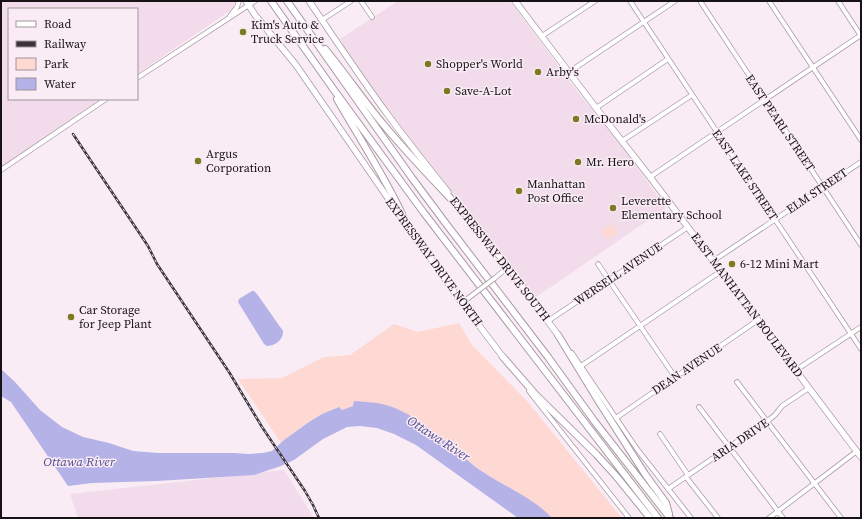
<svg xmlns="http://www.w3.org/2000/svg" width="862" height="519" font-family="'Source Serif 4',serif">
<rect width="100%" height="100%" fill="#faecf5"/>
<!-- built -->
<path fill="#f2dceb" d="M1 1H237L231 10 137 74V9H9V99H101L1 168Z
M398 1H510L577 91 625 150 666 208 535 298 491 240 408 137 348 54 340 39Z
M284 470 311 513 314 518H78L70 494Z"/>
<!-- green -->
<path fill="#fed9d3" d="M612 224 618 233 607 240 601 231Z
M459 323 472 345 527 401 622 518H552L547 513 528 499 481 471 440 437 420 422 398 409 353 406 341 410 339 407 322 414 309 422 281 443 238 379 282 378 324 357 350 355 394 324 418 332Z"/>
<!-- water -->
<path fill="#b4b2e7" d="M252 291H254L257 294 283 331C284 339 275 346 267 346L264 344 238 302 239 299Z
M1 369 15 382 40 410 62 427 83 437 109 443 133 451 158 453H234L248 454 263 453 272 451 284 440 298 430 309 422 322 414 339 407 342 410 353 406 354 401C363 402 373 402 382 404 411 410 441 438 464 457 470 462 476 468 483 472 504 486 535 499 552 518H518L416 445 394 434 377 428 360 426 347 427 323 439 294 460 281 466 254 475 157 481 92 483 68 486 11 402 1 396Z"/>
<g fill="none" stroke-linecap="round" stroke-linejoin="round">
<defs>
<path id="minor" d="M361 1 372 17
M630 1 861 349
M700 1 861 245
M769 1 861 140
M838 1 861 36
M230 16 237 7 239 1
M322 20 351 1
M542 36 595 1
M569 72 675 1
M137 78 255 1
M596 108 668 59
M622 141 692 95
M1 170 106 99
M650 177 861 35
M713 261 861 162
M598 264 675 377
M495 278 508 267
M462 303 475 293
M548 321 688 227
M572 353 637 449 691 518
M581 366 721 271
M796 370 861 327
M737 382 841 518
M529 391 629 518
M699 407 783 518
M616 418 758 320
M660 434 688 475
M686 477 718 518
M668 489 770 419 775 415 782 406 809 388
M769 518 857 451"/>
<path id="major" d="M246 1 255 15 296 65 401 217 462 303 503 357
M309 1C335 39 360 77 388 115 407 141 427 166 448 192
M515 1 596 108 650 177 861 457
M470 219 508 267 558 335"/>
<path id="highway" d="M271 1 334 90 424 213 658 518
M287 1 412 178 444 221 548 357 595 422 670 518
M325 49C345 73 363 100 383 124 411 158 442 189 472 221
M337 99C361 141 388 182 408 227
M558 335 599 402 645 474 666 503 669 514
M503 357 536 395 596 454 616 476 650 518"/>
</defs>
<!-- minor casing -->
<use href="#minor" stroke="#a89aa3" stroke-width="5.5"/>
<!-- major casing -->
<use href="#major" stroke="#a89aa3" stroke-width="7"/>
<!-- highway casing -->
<use href="#highway" stroke="#a89aa3" stroke-width="8"/>
<!-- minor -->
<use href="#minor" stroke="#fff" stroke-width="4"/>
<!-- major -->
<use href="#major" stroke="#fff" stroke-width="5.5"/>
<!-- highway -->
<use href="#highway" stroke="#fff" stroke-width="6"/>
<defs>
<path id="rail" d="M73 134 148 246 157 264 229 372 262 427 305 491 313 505 319 518"/>
</defs>
<!-- rail casing -->
<use href="#rail" stroke="#3a3439" stroke-width="2.5"/>
<!-- rail -->
<use href="#rail" stroke="#faecf5" stroke-width="1" stroke-dasharray="3" stroke-linecap="butt"/>
<defs>
<path id="minor-bridge" d="M475 293 495 278"/>
</defs>
<!-- minor-bridge casing -->
<use href="#minor-bridge" stroke="#a89aa3" stroke-width="5.5" stroke-linecap="butt"/>
<!-- minor-bridge -->
<use href="#minor-bridge" stroke="#fff" stroke-width="4"/>
</g>
<!-- markers -->
<g fill="#7d7a21" stroke="#faecf5" stroke-width="1.5">
<circle cx="243" cy="32" r="4"/>
<circle cx="428" cy="64" r="4"/>
<circle cx="538" cy="72" r="4"/>
<circle cx="447" cy="91" r="4"/>
<circle cx="576" cy="119" r="4"/>
<circle cx="198" cy="161" r="4"/>
<circle cx="578" cy="162" r="4"/>
<circle cx="519" cy="191" r="4"/>
<circle cx="613" cy="208" r="4"/>
<circle cx="732" cy="264" r="4"/>
<circle cx="71" cy="317" r="4"/>
</g>
<g text-anchor="middle" stroke-width="3" stroke-linejoin="round" paint-order="stroke">
<!-- poi labels -->
<g font-size="12" fill="#171216" stroke="#faecf5" text-anchor="start">
<text x="251" y="29">Kim's Auto &amp;<tspan x="251" dy="14">Truck Service</tspan></text>
<text x="436" y="68">Shopper's World</text>
<text x="546" y="76">Arby's</text>
<text x="455" y="95">Save-A-Lot</text>
<text x="584" y="123">McDonald's</text>
<text x="206" y="158">Argus<tspan x="206" dy="14">Corporation</tspan></text>
<text x="586" y="166">Mr. Hero</text>
<text x="527" y="188">Manhattan<tspan x="527" dy="14">Post Office</tspan></text>
<text x="621" y="205">Leverette<tspan x="621" dy="14">Elementary School</tspan></text>
<text x="740" y="268">6-12 Mini Mart</text>
<text x="79" y="314">Car Storage<tspan x="79" dy="14">for Jeep Plant</tspan></text>
</g>
<!-- street labels -->
<g font-size="12" fill="#171216" stroke="#faecf5">
<text transform="translate(780 123) rotate(56)" y="4">EAST PEARL STREET</text>
<text transform="translate(745 175) rotate(56)" y="4">EAST LAKE STREET</text>
<text transform="translate(817 191) rotate(-34)" y="4">ELM STREET</text>
<text transform="translate(500 259) rotate(52)" y="4">EXPRESSWAY DRIVE SOUTH</text>
<text transform="translate(434 262) rotate(54)" y="4">EXPRESSWAY DRIVE NORTH</text>
<text transform="translate(618 274) rotate(-34)" y="4">WERSELL AVENUE</text>
<text transform="translate(747 305) rotate(53)" y="4">EAST MANHATTAN BOULEVARD</text>
<text transform="translate(687 369) rotate(-34)" y="4">DEAN AVENUE</text>
<text transform="translate(740 440) rotate(-34)" y="4">ARIA DRIVE</text>
</g>
<!-- water labels -->
<g font-size="13" font-style="italic" fill="#534c8e" stroke="#faecf5">
<text transform="translate(439 438) rotate(33)" y="5">Ottawa River</text>
<text x="79" y="466">Ottawa River</text>
</g>
</g>
<!-- border -->
<rect width="862" height="519" fill="none" stroke="#171216" stroke-width="4"/>
<!-- legend -->
<rect x="8" y="8" width="130" height="92" fill="#faecf5" stroke="#9f959c"/>
<rect x="16" y="21" width="20" height="6" fill="#ffffff" stroke="#9f959c"/>
<text x="44" y="28" font-size="12" fill="#171216">Road</text>
<rect x="16" y="41" width="20" height="6" fill="#3a3439" stroke="#9f959c"/>
<text x="44" y="48" font-size="12" fill="#171216">Railway</text>
<rect x="16" y="58" width="20" height="12" fill="#fed9d3" stroke="#9f959c"/>
<text x="44" y="68" font-size="12" fill="#171216">Park</text>
<rect x="16" y="78" width="20" height="12" fill="#b4b2e7" stroke="#9f959c"/>
<text x="44" y="88" font-size="12" fill="#171216">Water</text>
</svg>
